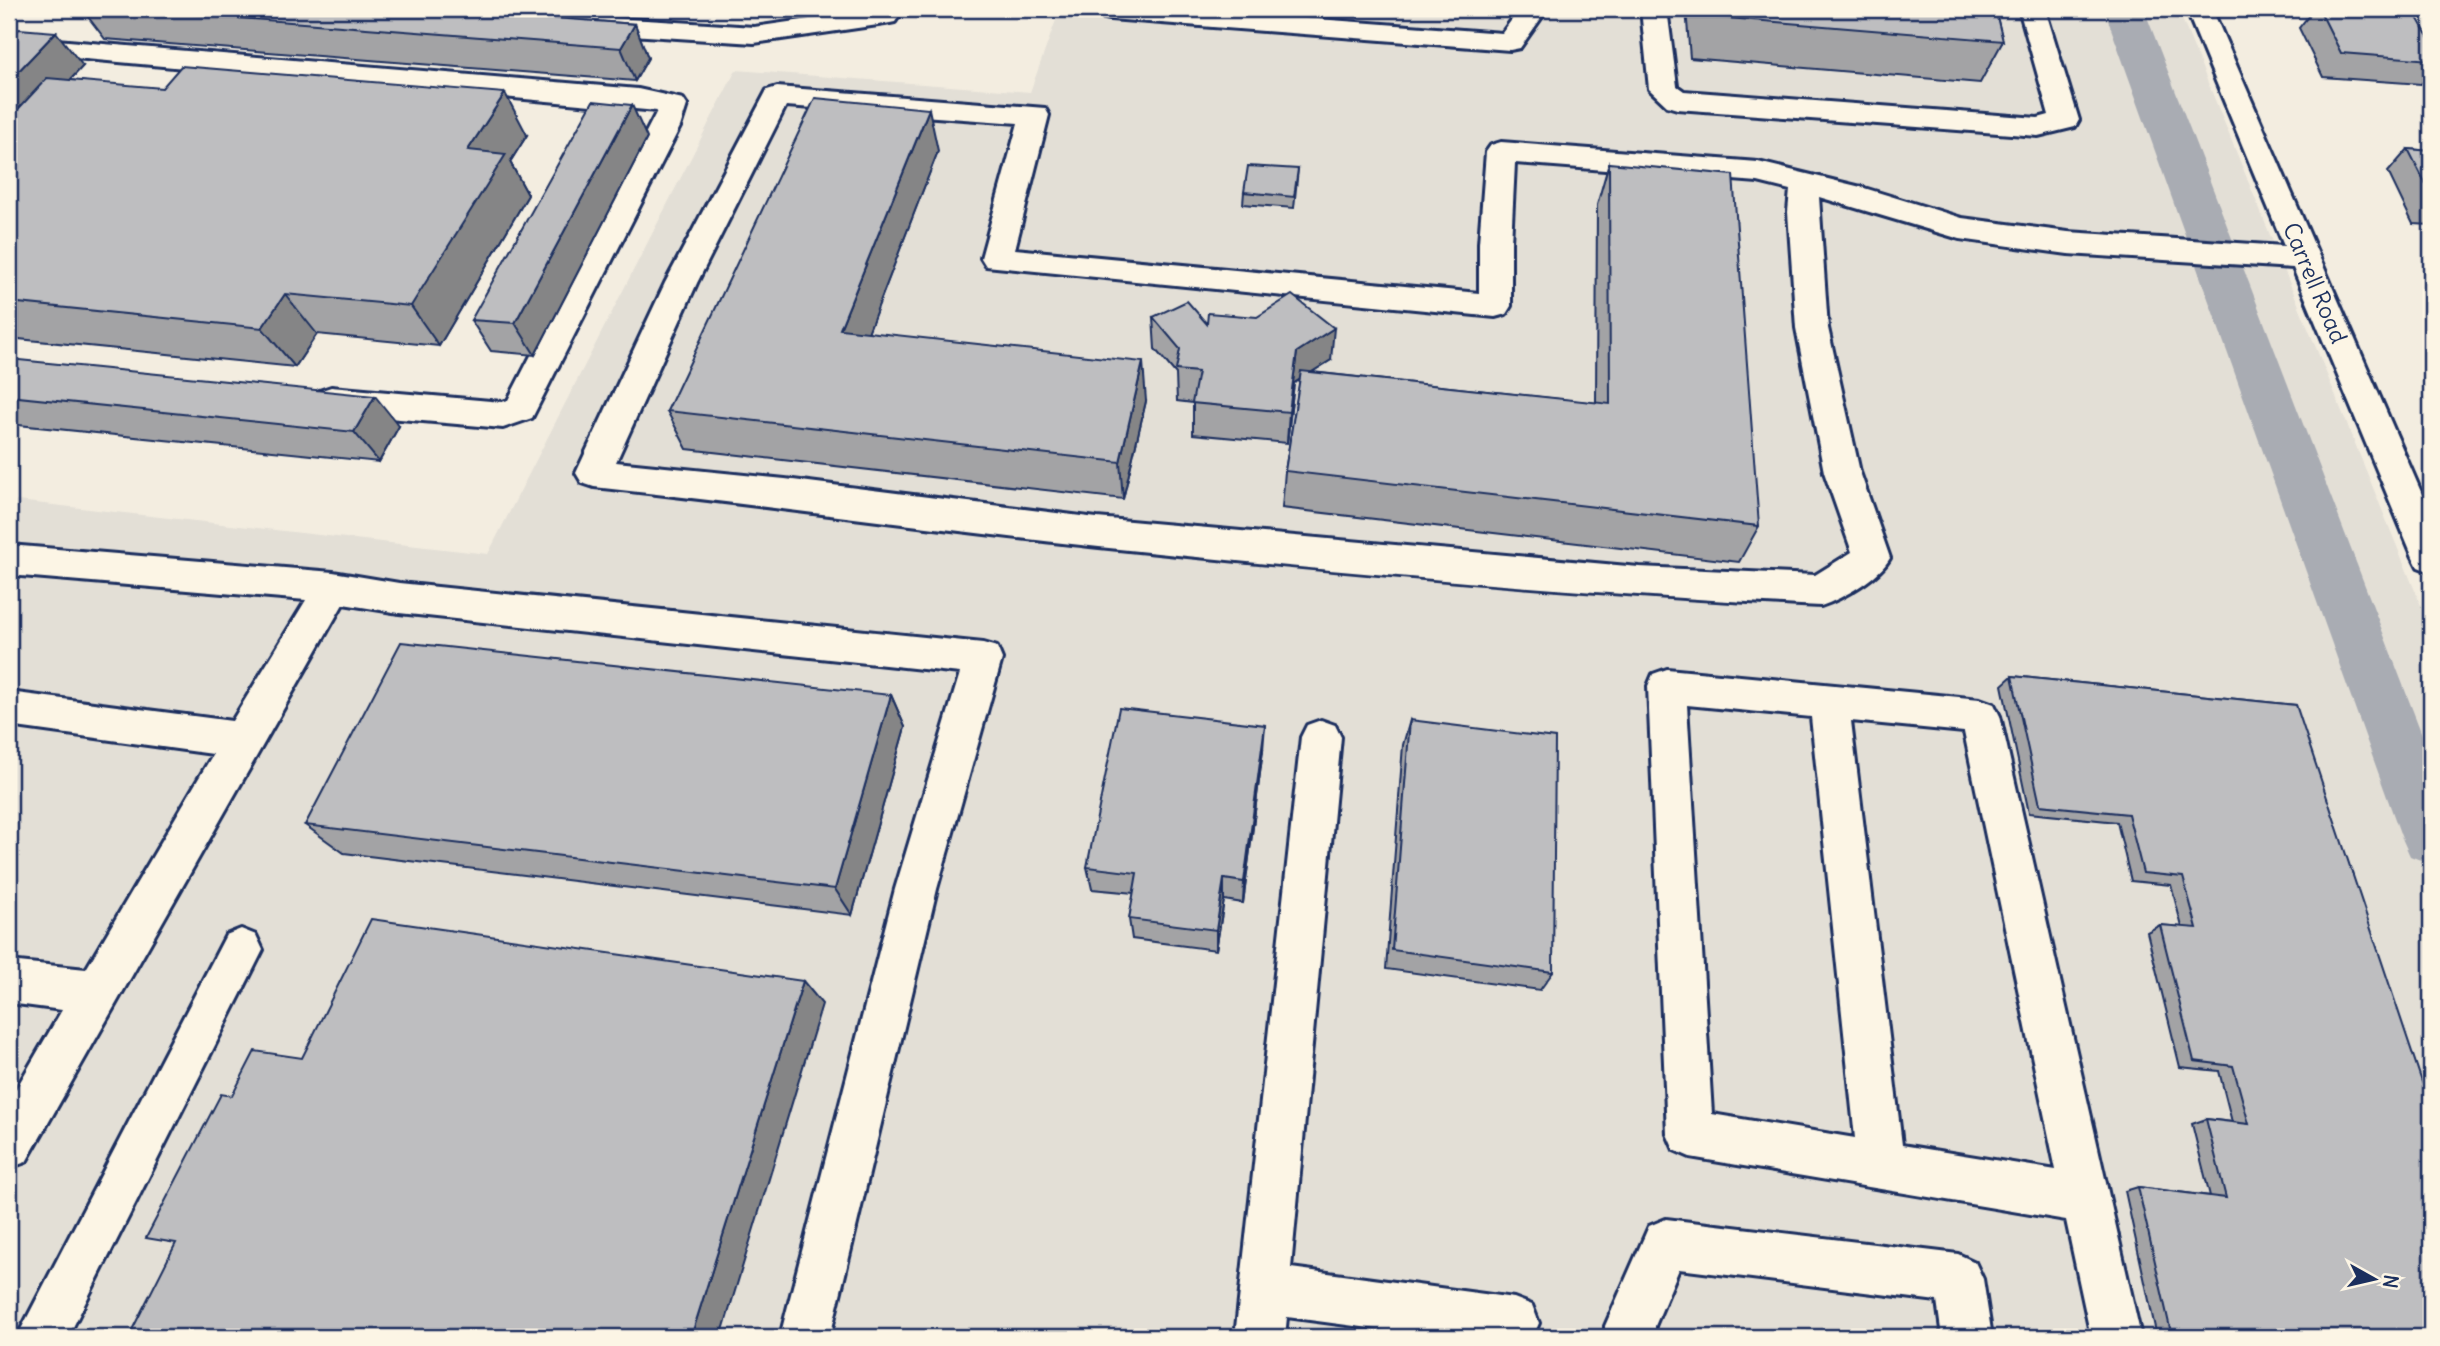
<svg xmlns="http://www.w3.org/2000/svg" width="2440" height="1346" font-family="Delius,sans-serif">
<rect width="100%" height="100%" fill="#f3ede0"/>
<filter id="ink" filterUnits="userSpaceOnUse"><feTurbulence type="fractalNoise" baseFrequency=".0143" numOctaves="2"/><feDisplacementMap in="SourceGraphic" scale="14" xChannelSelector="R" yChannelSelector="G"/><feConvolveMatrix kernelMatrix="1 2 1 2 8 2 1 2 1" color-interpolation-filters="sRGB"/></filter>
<g filter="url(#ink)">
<!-- built -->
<path fill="#e3dfd6" d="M1060 9H2178L2431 630V1337H9V500L488 554 736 70 1030 92Z"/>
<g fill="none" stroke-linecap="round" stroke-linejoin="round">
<!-- canal -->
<path fill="#a9acb3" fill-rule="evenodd" d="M2104 9H2144L2431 758V864L2410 856 2401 836Z"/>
<defs>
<path id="minor" d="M879 9 895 10 899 16 895 22 885 24 754 43 585 32 575 30 571 24 575 18 585 16 754 27Z
M1097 9H1186L1502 33 1516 14 1517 9H1543L1544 14 1520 48 1510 50 1110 19 1100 17Z
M1641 9H1667L1677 86 1684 91 2038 118 2049 115 2019 9H2045L2079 120 2075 127 2038 136 1677 109 1667 106 1649 89Z
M2186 9H2212L2431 515V572L2418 567 2413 557 2293 268 2068 254 1960 239 1819 197 1828 328 1860 472 1890 558C1880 577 1842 599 1821 606 1580 594 1339 572 1099 547 930 529 762 505 594 487L582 483 576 473 665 283 767 90 777 87 1045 108 1049 115 1015 249 1479 293V243L1486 152 1491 145 1501 142 1758 162 1861 187 1962 218 2068 232 2284 246ZM786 106 1018 123 981 258 986 266 1495 317 1506 314 1511 306V243L1515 163 1758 182 1790 190 1788 212 1796 328 1824 472 1852 552 1815 575 1639 567 1097 518 785 479 616 462 697 283Z
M9 36 638 89 683 99 687 105 680 127 532 418 503 428 331 413 319 409 314 400 319 391 331 387 502 402 508 400 657 111 9 52Z
M9 545 333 572 399 583 983 643 997 647 1002 659 937 889 830 1337H780L895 889 960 673 399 613 343 604 26 1162 9 1168V1101L62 1010 9 1003V961L86 969 213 754 9 726V692L232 721 306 600 9 575Z
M1667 669 1980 699 1994 704 2000 716 2141 1337H2091L2066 1220 1690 1157 1674 1150 1667 1134 1648 686 1653 674ZM1687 705 1811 717 1855 1138 1712 1114ZM1851 721 1964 732 2056 1170 1902 1145Z
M1321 720 1335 725 1341 737 1291 1268 1514 1298 1532 1305 1539 1323 1533 1337H1437L1287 1317 1285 1337H1235L1301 737 1307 725Z
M241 929 256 935 263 950 68 1337H17L226 935Z
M1666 1219 1958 1254 1975 1262 1983 1279 1992 1337H1942L1937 1301 1679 1269 1655 1326V1337H1605V1326L1649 1226Z"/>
</defs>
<!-- minor casing -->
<use href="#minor" stroke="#1b2f5e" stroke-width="6"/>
<!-- minor -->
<use href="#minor" fill="#fcf5e5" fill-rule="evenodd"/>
</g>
<!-- wall -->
<path fill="#a3a3a5" stroke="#1b2f5e" stroke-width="2" d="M82 9H431L635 24 648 58 635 81 105 39Z
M1686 9H1995L2003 41 1980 83 1690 58Z
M2314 9H2373L2431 60V73L2421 84 2323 77 2299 28Z
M9 40 83 66 70 80 527 135 510 162 528 195 439 346 317 334 295 367 9 338Z
M647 138 535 355 491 351 471 320Z
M2408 149 2431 151V225L2413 224 2388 172Z
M938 151 868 332 1146 401 1123 499 687 449 667 411Z
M1609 163 1759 526 1739 562 1282 508 1285 471 1300 380 1294 383 1287 443 1193 434V403L1177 401 1176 374 1155 349 1153 317 1207 324 1331 360 1312 372 1596 403 1597 205Z
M1298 169 1294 208 1243 204 1244 192Z
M9 359 399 426 379 462 9 424Z
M2012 676 2296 705 2431 1337H2157L2125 1191 2138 1187 2210 1196 2192 1124 2206 1119 2232 1122 2219 1071 2180 1067 2147 932 2160 925 2182 927 2171 885 2131 881 2117 822 2029 813 2002 685Z
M891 695 905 727 852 915 344 853 305 825Z
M1410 720 1553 972 1540 990 1386 969 1403 745Z
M1263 750 1243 903 1224 900 1216 950 1132 939 1129 919 1134 893 1092 889 1087 867Z"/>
<!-- shaded-wall -->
<path fill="#858586" stroke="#1b2f5e" stroke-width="2" d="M635 24 648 58 635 81 621 48Z
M56 32 83 66 9 146V81Z
M505 93 527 135 510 162 528 195 439 346 411 306 468 150Z
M632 105 647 138 535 355 515 323Z
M929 109 938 151 854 369 840 329Z
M285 294 317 334 295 367 262 328Z
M1334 328 1331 360 1294 383 1287 443 1289 412 1297 352Z
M1143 362 1146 401 1123 499 1120 462Z
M375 396 399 426 379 462 354 432Z
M891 695 905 727 852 915 835 889Z
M1265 725 1263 750 1243 903 1244 882Z
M1224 879V900L1216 950V930Z
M803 981 822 1004 721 1337H691Z"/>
<!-- building -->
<path fill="#bebec0" stroke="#1b2f5e" stroke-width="2" d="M126 9H431L635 24 621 48Z
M1703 9H1995L2003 41 1704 16Z
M2319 9H2373L2414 12 2431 42V60L2341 53Z
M19 29 56 32 9 81V40Z
M181 66 505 93 468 150 506 154 411 306 285 294 262 328 9 302V119L47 78 162 88Z
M815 98 929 109 840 329 1143 362 1120 462 667 411Z
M593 101 632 105 515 323 471 320Z
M2408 149 2431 151V194Z
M1609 163 1733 175 1759 526 1285 471 1301 371 1610 404Z
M1248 166 1298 169 1294 197 1244 192Z
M1292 295 1334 328 1297 352 1289 412 1192 403 1198 372 1176 370 1180 349 1153 317 1187 301 1207 324 1208 313 1257 317Z
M9 359 375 396 354 432 9 396Z
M401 642 891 695 835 889 305 825Z
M2012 676 2296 705 2431 1109V1337H2172L2138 1187 2226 1198 2206 1119 2249 1124 2233 1066 2194 1061 2160 925 2197 928 2183 877 2143 873 2128 814 2040 805Z
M1119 708 1265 725 1244 882 1224 879 1216 930 1129 919 1137 873 1087 867Z
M1410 720 1555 738 1553 972 1392 950Z
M371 919 803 981 691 1337H172L132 1330 176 1243 146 1238 221 1094 232 1096 255 1051 302 1058Z"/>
</g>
<g text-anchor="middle" stroke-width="5" stroke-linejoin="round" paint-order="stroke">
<!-- street labels -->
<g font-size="23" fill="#1b2f5e" stroke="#fcf5e5">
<text transform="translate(2315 283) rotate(67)" y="8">Carrell Road</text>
</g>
</g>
<!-- margin -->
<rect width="2440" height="1346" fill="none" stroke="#fcf5e5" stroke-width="35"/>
<rect x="18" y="18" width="2405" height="1311" fill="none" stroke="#1b2f5e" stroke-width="2.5" filter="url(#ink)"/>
<!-- north arrow -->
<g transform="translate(2374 1279) rotate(98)" stroke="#fcf5e5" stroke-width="5" paint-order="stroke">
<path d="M0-5L12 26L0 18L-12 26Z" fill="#1b2f5e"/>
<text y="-10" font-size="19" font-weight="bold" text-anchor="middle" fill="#1b2f5e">N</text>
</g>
</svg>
